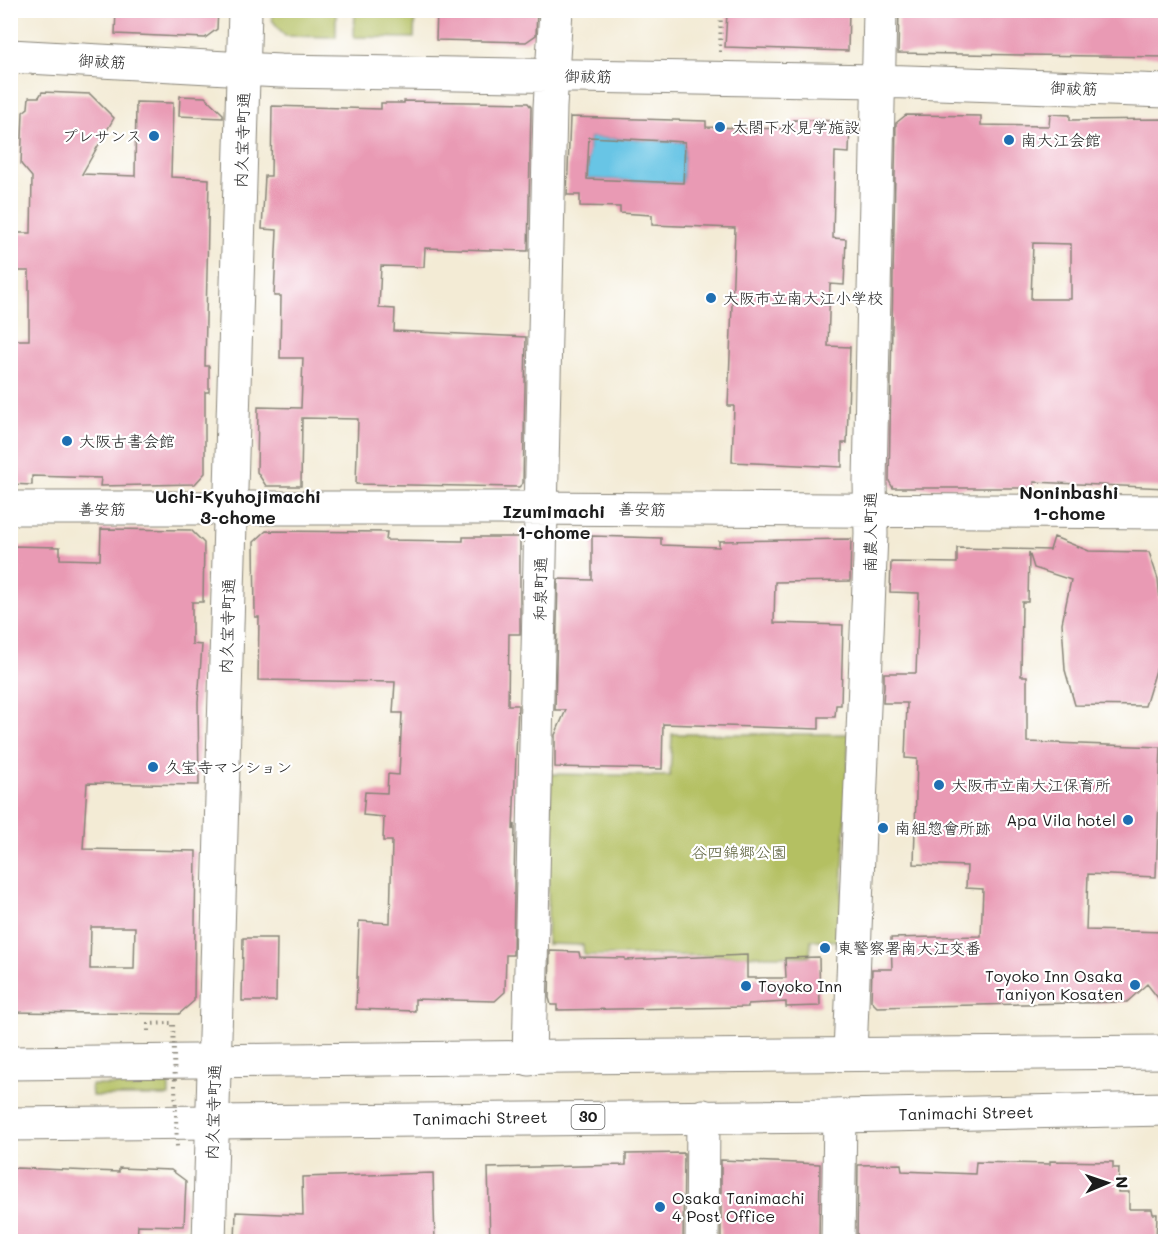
<svg xmlns="http://www.w3.org/2000/svg" width="1176" height="1252" font-family="Mali,'Klee One',sans-serif">
<rect width="100%" height="100%" fill="#fff"/>
<filter id="ink" filterUnits="userSpaceOnUse"><feTurbulence type="fractalNoise" baseFrequency=".0167" numOctaves="2"/><feDisplacementMap in="SourceGraphic" scale="12" xChannelSelector="R" yChannelSelector="G"/><feConvolveMatrix kernelMatrix="1 2 1 2 8 2 1 2 1" color-interpolation-filters="sRGB"/></filter>
<filter id="wash" filterUnits="userSpaceOnUse"><feTurbulence type="fractalNoise" baseFrequency=".008" numOctaves="4" result="noise"/><feDisplacementMap in="SourceGraphic" scale="24" xChannelSelector="R" yChannelSelector="G"/><feGaussianBlur stdDeviation="1.35" result="paint"/><feColorMatrix in="noise" values="0 0 0 0 0 0 0 0 0 0 0 0 0 0 0 0 0 1.4 0 .05"/><feComposite in="paint" operator="in"/></filter>
<g filter="url(#wash)">
<rect width="100%" height="100%" fill="#f3ebd5"/>
<!-- green -->
<path fill="#b4c062" stroke="#686e3f" stroke-width="1.5" d="M272 11H336V37L285 36 272 20Z
M355 11H415L414 38 354 37Z
M672 734H849L840 941 811 940 810 956 584 955 583 945 547 944 551 774 670 776Z
M91 1085H169V1096H92Z"/>
<!-- water -->
<path fill="#67c5e5" stroke="#427080" stroke-width="1.5" d="M589 137 685 142 683 183 587 179Z"/>
<g id="blocks">
<!-- building -->
<path fill="#e99ab4" fill-rule="evenodd" d="M116 10H218L217 29 205 38 115 34Z
M437 10H537L536 35 526 42 436 40Z
M750 10H849L848 51 725 47 727 13 750 14Z
M899 10H1166V57L898 53Z
M42 92 90 94 114 118 82 174 135 176 136 102 173 103 171 177 209 179 205 366H209V392H205V473L195 484 100 486 101 478 32 476V485L10 484V340H29V271H12L13 233H31L32 177 21 164 23 112 28 108 29 97H39Z
M180 96 205 97 223 114V118L179 116Z
M404 101 528 103 531 107 528 251 425 248 424 267 381 266 379 308 395 309 394 331 526 337 523 483 519 487 356 484 358 419 302 418 301 486H266L257 472 258 407 301 408 303 358H280L281 296H274L277 230 262 229 265 176H271L272 106 381 109V103H404Z
M1050 114 1070 115V120L1166 119V488L1034 482V488H893L889 481 896 123 906 115 981 116V125L1049 126ZM1033 243 1071 244V299H1031Z
M570 117 706 121V127L793 129V120L850 121 849 153 835 152 833 238 846 239 844 285 830 284 828 346 850 347 847 443H842V467L732 462 734 406H728L735 228 652 225V215L620 213V207L580 206V195H567ZM589 137 685 142 683 183 587 179Z
M101 529 191 530 204 543 203 602H192V644L202 645 198 702 199 785 87 783 83 849 196 851 194 1001 179 1014 10 1012V546L60 547V559L100 560ZM91 927H135L134 969H90Z
M266 531 387 532 386 540 463 541V537H520V634H509L508 705H518L513 830 515 824 513 955H506L505 992 495 1001 415 999V1011L356 1009 359 921 390 923 392 841H383L384 817 363 815 365 792 387 793 388 774 399 775 402 713H393L395 682 258 680 259 617H255L254 542Z
M592 536 661 538V545L719 547V541L851 539 850 581 775 582 774 623 843 625 841 705H836L835 717H819V729L663 724 662 769 555 767V735L566 710H555L558 579 592 580Z
M1054 537 1089 551 1149 552 1158 579 1162 619 1160 657 1145 706 1075 705 1065 670 1062 623 1071 580 1034 568 1029 552 1028 602H1022L1021 676H1027V742L1161 747 1156 877 1088 874 1086 930 1166 932V1008L1147 984 1127 1002 877 1007 871 1001 872 969H892L891 938 981 936 983 889 966 888 967 866 914 864 917 759 905 758 907 703H883L884 686V673H916L919 593 890 592 891 562 957 563V548L1050 550Z
M243 938H277L276 1001H242Z
M550 951 579 952 580 957 625 958V960L747 955V978H786L785 958 819 957 820 1006 786 1007V1002L748 1004V1007L557 1010V1005H551L549 998Z
M684 1153 683 1242H490L488 1168 626 1165V1154Z
M721 1160 820 1164 819 1242H721Z
M1050 1161 1113 1162V1168H1119L1118 1192H1129V1209H1152L1153 1214H1157L1156 1242H857L858 1165 901 1164 902 1171 975 1174 976 1162 1050 1164Z
M16 1168 119 1172V1168L171 1170 186 1181 184 1226 138 1225 137 1242H10V1170Z
M433 1173 435 1242H235L236 1212 303 1215 302 1177Z"/>
</g>
</g>
<g filter="url(#ink)">
<use href="#blocks" fill-opacity="0" stroke="#888478" stroke-width="1.5"/>
<g fill="none" stroke-linecap="round" stroke-linejoin="round">
<defs>
<path id="minor" d="M10 56 280 71 879 81 1166 91
M10 508H520L1166 512
M850 1053 871 534 870 481 880 10
M529 1059 550 107 556 10
M209 1242 245 10
M702 1242 703 1116
M838 1242 840 1116"/>
<path id="major" d="M10 1063C396 1060 780 1053 1166 1052
M10 1124 840 1116 1166 1109"/>
</defs>
<!-- minor casing -->
<use href="#minor" stroke="#888478" stroke-width="35"/>
<!-- major casing -->
<use href="#major" stroke="#888478" stroke-width="35"/>
<!-- path -->
<path stroke="#888478" stroke-width="4" stroke-dasharray="1.5 4.5" stroke-linecap="butt" d="M720 52 721 10
M148 1031V1024L169 1023"/>
<!-- minor -->
<use href="#minor" stroke="#fff" stroke-width="33"/>
<!-- major -->
<use href="#major" stroke="#fff" stroke-width="33"/>
<!-- path-bridge -->
<path stroke="#888478" stroke-width="4" stroke-dasharray="1.5 4.5" stroke-linecap="butt" d="M169 1023H173L177 1147H179"/>
</g>
</g>
<!-- markers -->
<g fill="#1f6fb2" stroke="#fff" stroke-width="2">
<circle cx="720" cy="127" r="6"/>
<circle cx="154" cy="136" r="6"/>
<circle cx="1009" cy="140" r="6"/>
<circle cx="711" cy="298" r="6"/>
<circle cx="67" cy="441" r="6"/>
<circle cx="153" cy="767" r="6"/>
<circle cx="939" cy="785" r="6"/>
<circle cx="1128" cy="820" r="6"/>
<circle cx="883" cy="828" r="6"/>
<circle cx="825" cy="948" r="6"/>
<circle cx="1135" cy="985" r="6"/>
<circle cx="746" cy="986" r="6"/>
<circle cx="660" cy="1207" r="6"/>
</g>
<g text-anchor="middle" stroke-width="4.5" stroke-linejoin="round" paint-order="stroke">
<!-- shield labels -->
<rect fill="#fff" stroke="#606060" stroke-width="1.5" x="571.5" y="1105" width="33" height="24" rx="4.5"/>
<g font-size="15" font-weight="bold" fill="#1c1c1c">
<text x="588" y="1122">30</text>
</g>
<!-- street labels -->
<g font-size="16" fill="#1c1c1c" stroke="#fff">
<text transform="translate(102 61) rotate(3)" y="6">御祓筋</text>
<text transform="translate(588 76) rotate(1)" y="6">御祓筋</text>
<text transform="translate(1074 88) rotate(2)" y="6">御祓筋</text>
<text transform="translate(242 140) rotate(-88)" y="6">内久宝寺町通</text>
<text x="102" y="515">善安筋</text>
<text transform="translate(642 509) rotate(1)" y="6">善安筋</text>
<text transform="translate(870 532) rotate(-90)" y="6">南農人町通</text>
<text transform="translate(540 589) rotate(-89)" y="6">和泉町通</text>
<text transform="translate(227 626) rotate(-88)" y="6">内久宝寺町通</text>
<text transform="translate(213 1112) rotate(-88)" y="6">内久宝寺町通</text>
<text transform="translate(966 1113) rotate(-1)" y="6">Tanimachi Street</text>
<text transform="translate(480 1118) rotate(-1)" y="6">Tanimachi Street</text>
</g>
<!-- poi labels -->
<g font-size="16" fill="#1c1c1c" stroke="#fff" text-anchor="start">
<text x="732" y="133">太閤下水見学施設</text>
<text x="142" y="142" text-anchor="end">プレサンス</text>
<text x="1021" y="146">南大江会館</text>
<text x="723" y="304">大阪市立南大江小学校</text>
<text x="79" y="447">大阪古書会館</text>
<text x="165" y="773">久宝寺マンション</text>
<text x="951" y="791">大阪市立南大江保育所</text>
<text x="1116" y="826" text-anchor="end">Apa Vila hotel</text>
<text x="895" y="834">南組惣會所跡</text>
<text x="837" y="954">東警察署南大江交番</text>
<text x="1123" y="982" text-anchor="end">Toyoko Inn Osaka<tspan x="1123" dy="18">Taniyon Kosaten</tspan></text>
<text x="758" y="992">Toyoko Inn</text>
<text x="672" y="1204">Osaka Tanimachi<tspan x="672" dy="18">4 Post Office</tspan></text>
</g>
<!-- park labels -->
<g font-size="16" fill="#595e38" stroke="#fff">
<text x="739" y="858">谷四錦郷公園</text>
</g>
<!-- neighbourhood labels -->
<g font-size="18" font-weight="bold" fill="#1c1c1c" stroke="#fff">
<text x="1069" y="499">Noninbashi<tspan x="1069" dy="21">1-chome</tspan></text>
<text x="238" y="503">Uchi-Kyuhojimachi<tspan x="238" dy="21">3-chome</tspan></text>
<text x="554" y="518">Izumimachi<tspan x="554" dy="21">1-chome</tspan></text>
</g>
</g>
<!-- margin -->
<rect width="1176" height="1252" fill="none" stroke="#fff" stroke-width="36"/>
<!-- north arrow -->
<g transform="translate(1107 1183) rotate(88)" stroke="#ffffff" stroke-width="4.5" paint-order="stroke">
<path d="M0-4.5L10 22L0 15L-10 22Z" fill="#1c1c1c"/>
<text y="-9" font-size="16" font-weight="bold" text-anchor="middle" fill="#1c1c1c">N</text>
</g>
</svg>
